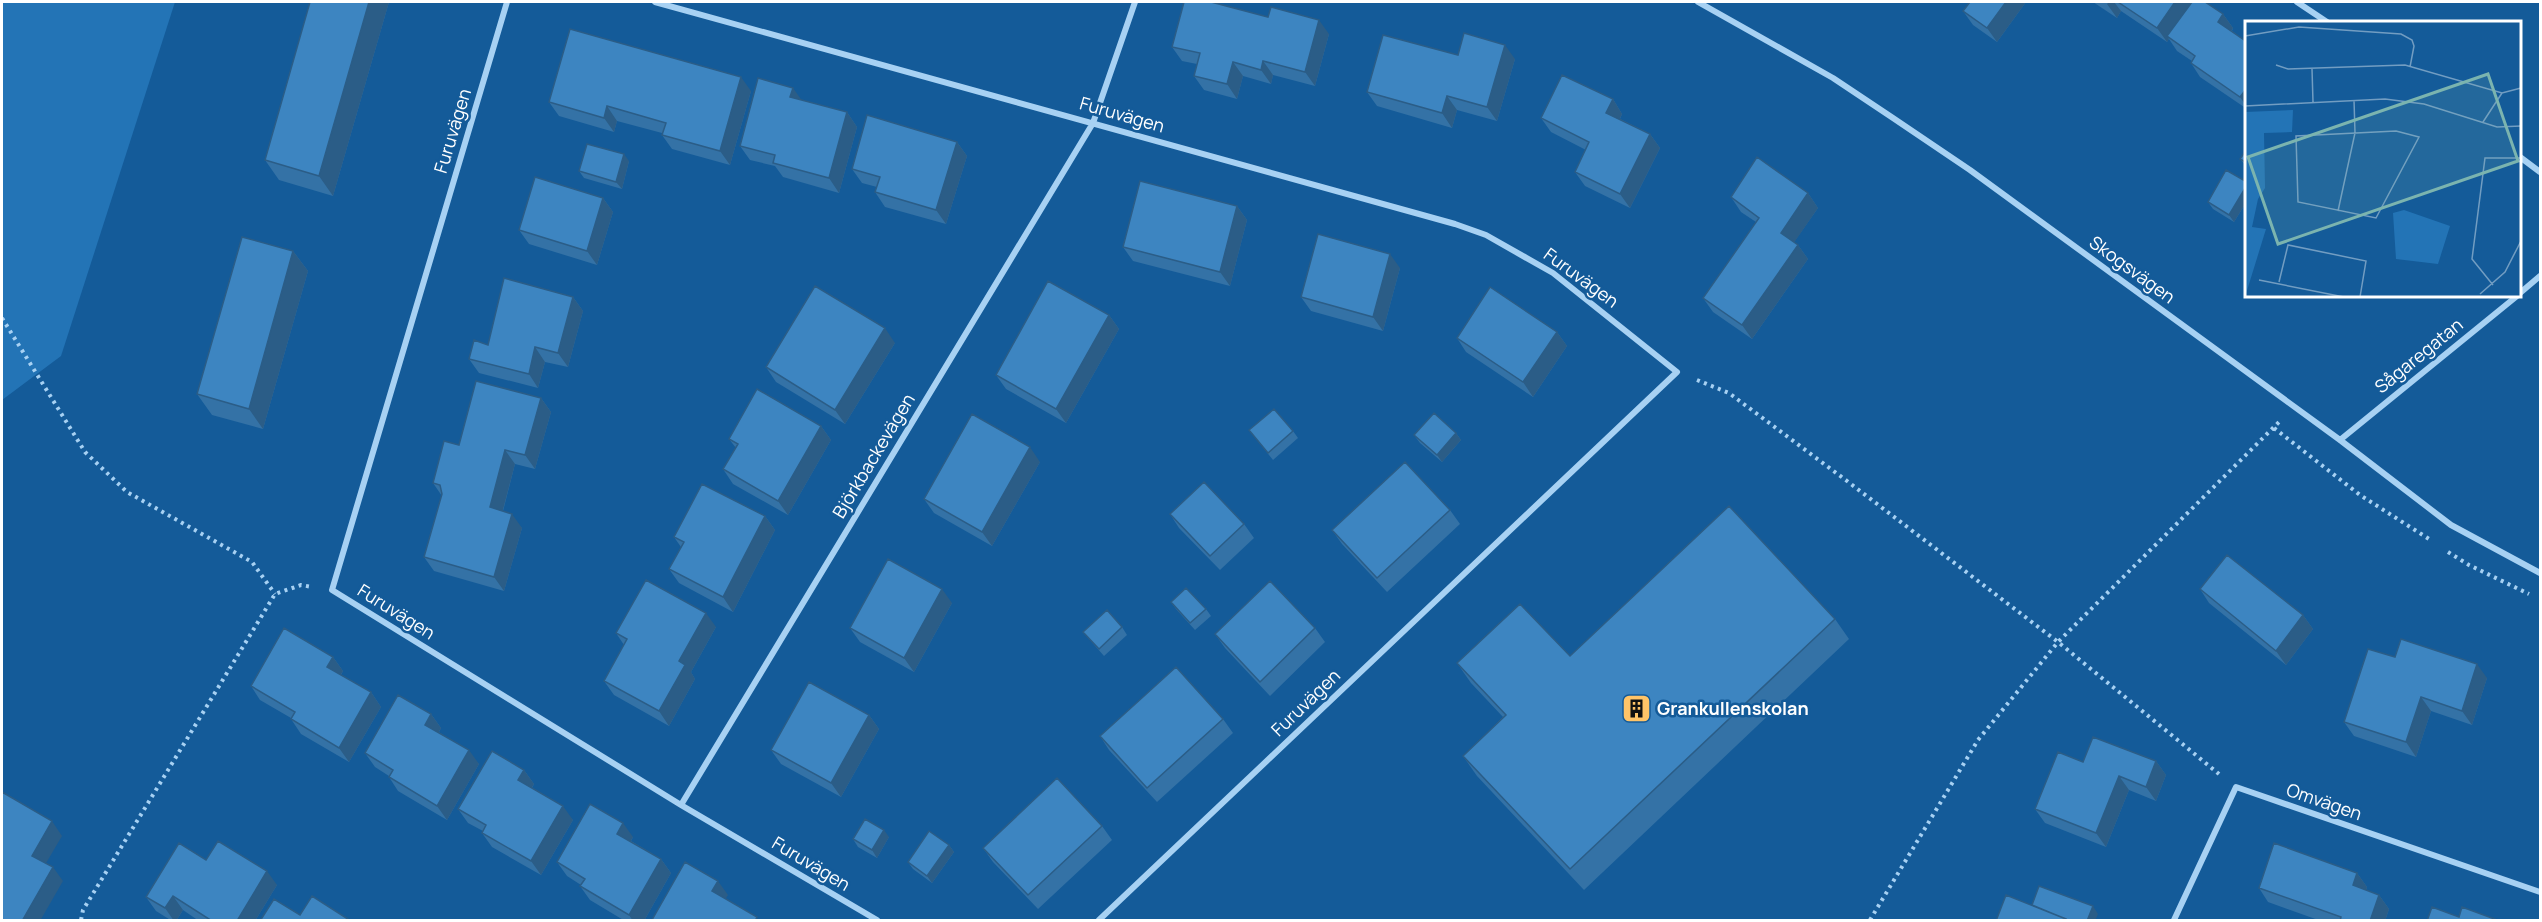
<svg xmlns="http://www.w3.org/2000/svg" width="2542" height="922" font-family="Manrope,sans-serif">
<rect width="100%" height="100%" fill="#145b99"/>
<!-- green -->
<path fill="#2374b6" d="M2 2H175L61 356 2 400Z"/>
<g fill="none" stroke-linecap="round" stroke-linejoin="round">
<!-- path -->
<path stroke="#a7d1f3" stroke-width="4" stroke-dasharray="3 4.5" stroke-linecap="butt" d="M2 318 85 452 127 492 252 562 275 594
M1697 380 1729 393 1847 481 2058 642 2219 774
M2274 428 2360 495 2429 539
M2448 552 2469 565 2529 594
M81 920 83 910 275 594 301 585 312 587
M1870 920 1978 740 2058 642 2280 421"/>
<!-- minor -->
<path stroke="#a7d1f3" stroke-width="6" d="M507 2 332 590 681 805 877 920
M655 2 1455 224 1486 235 1553 273 1677 372 1099 920
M1698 2 1833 78 1893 118 1970 170 2340 440 2451 525 2540 573
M2297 2 2327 22
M2520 157 2540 172
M2520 293 2540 276
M2340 440 2517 296
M681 805 1093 123 1135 2
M2174 920 2236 787 2540 892"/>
</g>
<!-- wall -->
<path fill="#3472a6" d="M310 2H389L333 196 279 180 265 160Z
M1970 2H2026L1997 42 1973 25 1963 11Z
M2093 2H2205L2223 14 2233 28 2232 31 2247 42V109L2200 77 2191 63 2192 61 2177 51 2169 39 2167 42 2121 11 2117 18Z
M1329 34 1315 86 1273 75 1271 84 1243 76 1237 99 1204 90 1194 76 1197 64 1182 61 1172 47Z
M1458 55 1515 59 1497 121 1457 110 1452 128 1377 106 1367 92Z
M751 91 730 165 672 149 662 135V133L617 121 614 132 559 116 549 102Z
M1613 99 1622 114 1620 119 1650 134 1660 148 1630 208 1585 186 1575 172 1586 150 1551 132 1541 118Z
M801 100 847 112 857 127 839 193 783 177 775 166 750 160 740 146Z
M957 142 967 156 946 224 885 207 875 192 877 187 862 183 852 169Z
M2247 149V167L2240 159Z
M629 161 622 189 584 178 579 171Z
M2247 182V201L2234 222 2213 209 2208 202Z
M1808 193 1818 208 1794 242 1798 245 1808 259 1752 339 1713 312 1703 298 1756 222 1741 212 1731 197Z
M603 198 613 212 597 265 529 244 519 230Z
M1237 206 1247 220 1230 286 1133 261 1123 247Z
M293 251 308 271 263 429 212 415 197 394Z
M1400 268 1383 331 1311 311 1301 297Z
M573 297 583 311 568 367 545 362 538 388 479 373 469 359 488 345Z
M1109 315 1119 329 1066 423 1006 389 996 375Z
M1557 332 1567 346 1533 397 1466 352 1457 338Z
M895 343 845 424 776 382 766 367Z
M541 398 551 412 535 469 515 464 503 511 522 528 504 591 434 571 424 557 442 496 433 483 459 445Z
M821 426 831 440 788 515 733 484 723 469 736 448 729 439Z
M1249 430 1293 431 1298 438 1273 460Z
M1456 433 1461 440 1442 462 1420 443 1414 435Z
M1040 462 992 546 934 513 924 499Z
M1450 510 1460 524 1387 592 1342 544 1332 530Z
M1170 514 1244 524 1254 538 1220 570 1179 528Z
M765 516 775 530 733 612 679 583 669 569 681 547 674 537Z
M2200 589 2303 615 2313 629 2286 665 2209 603Z
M1171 602 1206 609 1211 616 1195 630 1176 609Z
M952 603 914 672 860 642 850 628Z
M1835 619 1849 639 1584 890 1477 776 1463 756 1503 717 1471 683 1457 663 1570 656Z
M716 627 691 672 695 679 669 726 614 695 604 681 624 645 616 633Z
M1122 627 1127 635 1104 656 1089 639 1083 632Z
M1315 628 1325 642 1270 696 1225 648 1215 634Z
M333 657 343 671 341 675 371 692 381 707 349 762 301 734 291 719V718L260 700 251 686Z
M2395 657 2487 678 2472 725 2431 711 2416 757 2354 736 2344 722Z
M431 714 441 728 439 732 479 764 447 820 398 791 389 777V776L375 767 365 753Z
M869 715 879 729 841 797 781 764 771 750Z
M1223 719 1233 733 1157 802 1109 750 1100 736Z
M2156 761 2166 775 2156 801 2129 790 2106 847 2045 823 2035 809Z
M524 770 534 784 532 788 573 820 541 875 492 847 482 833 483 831 468 823 458 809Z
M1102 826 1112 840 1038 909 993 862 983 848Z
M633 837 631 841 661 859 671 873 644 921H625L590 900 580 886 581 885 567 876 557 862Z
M889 837 877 858 858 847 853 839Z
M949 845 954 852 932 883 913 869 908 862Z
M206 860 277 885 255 921H199L183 910 176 921H172L156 911 146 897Z
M2357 873 2367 887 2366 890 2379 895 2389 909 2385 921H2321L2268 902 2259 888Z"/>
<!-- shaded-wall -->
<path fill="#2b5d87" d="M369 2H389L333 196 319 176Z
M2006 2H2026L1997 42 1987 28Z
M2109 2H2114L2121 11 2117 18 2107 4Z
M2175 2H2193L2167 36 2169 39 2167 42 2157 28Z
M2223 14 2233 28 2228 36 2218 22Z
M1319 20 1329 34 1315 86 1305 72Z
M1505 45 1515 59 1497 121 1487 107Z
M1263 61 1273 75 1271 84 1261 70Z
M1233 62 1243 76 1237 99 1227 84Z
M741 77 751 91 730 165 720 151Z
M793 88 803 102 790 97Z
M2247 88V107L2240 97Z
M1447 96 1457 110 1452 128 1442 113Z
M1613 99 1622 114 1616 127 1606 113Z
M607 106 617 121 614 132 604 118Z
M847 112 857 127 839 193 829 178Z
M1650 134 1660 148 1630 208 1620 194Z
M957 142 967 156 946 224 936 210Z
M624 154 629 161 622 189 616 182Z
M2247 185V201L2234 222 2229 215Z
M1808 193 1818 208 1791 247 1781 233Z
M603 198 613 212 597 265 587 251Z
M1237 206 1247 220 1230 286 1220 272Z
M1798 245 1808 259 1752 339 1742 325Z
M293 251 308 271 263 429 249 409Z
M1390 254 1400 268 1383 331 1373 317Z
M573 297 583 311 568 367 558 353Z
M1109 315 1119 329 1066 423 1056 409Z
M885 328 895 343 845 424 835 410Z
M1557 332 1567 346 1533 397 1523 382Z
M535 347 545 362 538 388 529 374Z
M541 398 551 412 535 469 525 455Z
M821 426 831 440 788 515 778 501Z
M1456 433 1461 440 1442 462 1437 455Z
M1030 447 1040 462 992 546 982 532Z
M505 450 515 464 500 521 490 507Z
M512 514 522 528 504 591 494 577Z
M765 516 775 530 733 612 723 597Z
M942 589 952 603 914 672 904 658Z
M706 613 716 627 691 672 695 679 669 726 659 711 679 661Z
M2303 615 2313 629 2286 665 2276 651Z
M333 657 343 671 337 681 327 667Z
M2477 664 2487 678 2472 725 2462 711Z
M371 692 381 707 349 762 339 748Z
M2421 697 2431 711 2416 757 2406 742Z
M431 714 441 728 435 739 425 725Z
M869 715 879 729 841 797 831 783Z
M469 750 479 764 447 820 437 806Z
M2156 761 2166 775 2156 801 2146 787Z
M524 770 534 784 528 794 518 780Z
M2119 776 2129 790 2106 847 2096 833Z
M563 806 573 820 541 875 531 861Z
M52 821 62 836 42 870 32 856Z
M623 823 633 837 627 848 617 834Z
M884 830 889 837 877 858 872 850Z
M949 845 954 852 932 883 927 876Z
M661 859 671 873 644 921H633L629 915Z
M53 867 63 881 40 921H22Z
M267 871 277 885 255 921H237Z
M2357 873 2367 887 2363 900 2353 885Z
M718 881 728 895 722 905 712 891Z
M2379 895 2389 909 2385 921H2370Z
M173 896 183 910 176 921H174L165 908Z
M2093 906 2098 914 2095 921H2087Z"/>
<!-- building -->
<path fill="#3d85c1" stroke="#2b5d87" stroke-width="1.5" d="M310 2H369L319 176 265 160Z
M1184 2H1211L1268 17 1271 7 1319 20 1305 72 1263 61 1261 70 1233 62 1227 84 1194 76 1200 53 1172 47Z
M1970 2H2006L1987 28 1963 11Z
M2118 2H2175L2157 28Z
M2192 2H2205L2223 14 2218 22 2247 42V88L2240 97 2191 63 2195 56 2167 36Z
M570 29 741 77 720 151 662 135 666 123 607 106 604 118 549 102Z
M1464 33 1505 45 1487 107 1447 96 1442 113 1367 92 1383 35 1458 55Z
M1562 75 1613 99 1606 113 1650 134 1620 194 1575 172 1589 142 1541 118Z
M758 78 793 88 790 97 847 112 829 178 773 163 775 155 740 146Z
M867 115 957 142 936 210 875 192 880 177 852 169Z
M587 144 624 154 616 182 579 171Z
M2247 149V163L2240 159Z
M1757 157 1808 193 1781 233 1798 245 1742 325 1703 298 1759 218 1731 197Z
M2226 170 2247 182V185L2229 215 2208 202Z
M535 177 603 198 587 251 519 230Z
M1140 181 1237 206 1220 272 1123 247Z
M1318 234 1390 254 1373 317 1301 297Z
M242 237 293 251 249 409 197 394Z
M504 278 573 297 558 353 535 347 529 374 469 359 474 340 488 345Z
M1048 281 1109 315 1056 409 996 375Z
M815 286 885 328 835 410 766 367Z
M1490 287 1557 332 1523 382 1457 338Z
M476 381 541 398 525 455 505 450 490 507 512 514 494 577 424 557 442 494 440 485 433 483 444 441 459 445Z
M757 389 821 426 778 501 723 469 738 444 729 439Z
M1274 409 1293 431 1268 453 1249 430Z
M1434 413 1456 433 1437 455 1414 435Z
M972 414 1030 447 982 532 924 499Z
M1405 462 1450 510 1377 578 1332 530Z
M1204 482 1244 524 1210 556 1170 514Z
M702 484 765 516 723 597 669 569 684 542 674 537Z
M1729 506 1835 619 1570 869 1463 756 1506 715 1457 663 1520 604 1570 656Z
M2227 555 2303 615 2276 651 2200 589Z
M888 559 942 589 904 658 850 628Z
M646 580 706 613 679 661 685 665 659 711 604 681 627 639 616 633Z
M1270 581 1315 628 1260 682 1215 634Z
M1186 588 1206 609 1190 623 1171 602Z
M1107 610 1122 627 1099 649 1083 632Z
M284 628 333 657 327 667 371 692 339 748 291 719 295 712 251 686Z
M2401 639 2477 664 2462 711 2421 697 2406 742 2344 722 2368 649 2395 657Z
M1176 667 1223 719 1147 788 1100 736Z
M809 682 869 715 831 783 771 750Z
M398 695 431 714 425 725 469 750 437 806 389 777 393 770 365 753Z
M2093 737 2156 761 2146 787 2119 776 2096 833 2035 809 2058 752 2083 762Z
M492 751 524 770 518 780 563 806 531 861 482 833 486 825 458 809Z
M1057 778 1102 826 1028 895 983 848Z
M2 792 52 821 32 856 53 867 22 921H2Z
M590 804 623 823 617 834 661 859 629 915 580 886 585 879 557 862Z
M865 819 884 830 872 850 853 839Z
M929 831 949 845 927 876 908 862Z
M218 841 267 871 237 921H212L173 896 165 908 146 897 179 843 206 860Z
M2274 843 2357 873 2353 885 2379 895 2370 921H2340L2341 917 2259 888Z
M685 862 718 881 712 891 757 917 755 921 652 920Z
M2039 886 2093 906 2087 921H2067L2066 919 2032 905Z
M2006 895 2066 919 2065 921H1996Z
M312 896 351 921H260L274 899 300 915Z
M2432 907 2459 917 2462 907 2500 921H2427Z"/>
<!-- icons -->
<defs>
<symbol id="building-square" viewBox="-11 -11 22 22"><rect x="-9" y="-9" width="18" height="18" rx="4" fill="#ffc468" stroke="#145b99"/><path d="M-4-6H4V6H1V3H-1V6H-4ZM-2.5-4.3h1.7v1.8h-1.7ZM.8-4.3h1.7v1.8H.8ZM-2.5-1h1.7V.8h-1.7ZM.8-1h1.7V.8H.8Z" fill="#111"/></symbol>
</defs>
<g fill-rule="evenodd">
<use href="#building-square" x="1620" y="692" width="33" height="33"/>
</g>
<g text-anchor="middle" stroke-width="5" stroke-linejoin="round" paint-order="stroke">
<!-- street labels -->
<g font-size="18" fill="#fff" stroke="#145b99">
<text transform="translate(1122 115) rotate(16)" y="6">Furuvägen</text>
<text transform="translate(453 131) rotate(-73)" y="6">Furuvägen</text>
<text transform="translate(2132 270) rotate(36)" y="6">Skogsvägen</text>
<text transform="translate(1581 278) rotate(36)" y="6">Furuvägen</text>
<text transform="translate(2419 356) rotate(-39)" y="6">Sågaregatan</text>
<text transform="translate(874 456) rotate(-59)" y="6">Björkbackevägen</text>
<text transform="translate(396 612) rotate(32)" y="6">Furuvägen</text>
<text transform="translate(1306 703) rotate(-44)" y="6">Furuvägen</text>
<text transform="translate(2324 802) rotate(19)" y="6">Omvägen</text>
<text transform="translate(811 864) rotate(31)" y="6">Furuvägen</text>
</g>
<!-- poi labels -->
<g font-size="18" font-weight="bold" fill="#fff" stroke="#145b99" text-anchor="start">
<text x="1657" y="715">Grankullenskolan</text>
</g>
</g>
<!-- overview -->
<g transform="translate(2245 21)">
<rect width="276" height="276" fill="#145b99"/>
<path d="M48 89 47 111 19 112 20 167 13 178 7 206 21 208 0 276V91ZM159 189 205 205 193 243 151 238 148 192Z" fill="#2374b6"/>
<path fill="none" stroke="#729dc2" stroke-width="1.5" d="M0 15 54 6 156 13 167 19 169 25 165 46M31 44 43 48 160 44 257 72 276 67M67 48 68 81M0 85 140 78 179 83 252 106 276 105M238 101 257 72M151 110 174 116 131 197 53 181 51 115ZM93 190 110 112 109 79M14 259 99 276M34 261 43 224 121 240 115 276M248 264 227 238 240 137H276M235 273 260 251 276 220"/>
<path fill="#7bb4af" fill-opacity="0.15" stroke="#7bb4af" stroke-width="3" d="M243 53 273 140 33 223 3 136Z"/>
<rect width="276" height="276" fill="none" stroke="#fff" stroke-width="3"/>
</g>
<!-- border -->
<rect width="2542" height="922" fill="none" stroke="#ffffff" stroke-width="6"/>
</svg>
